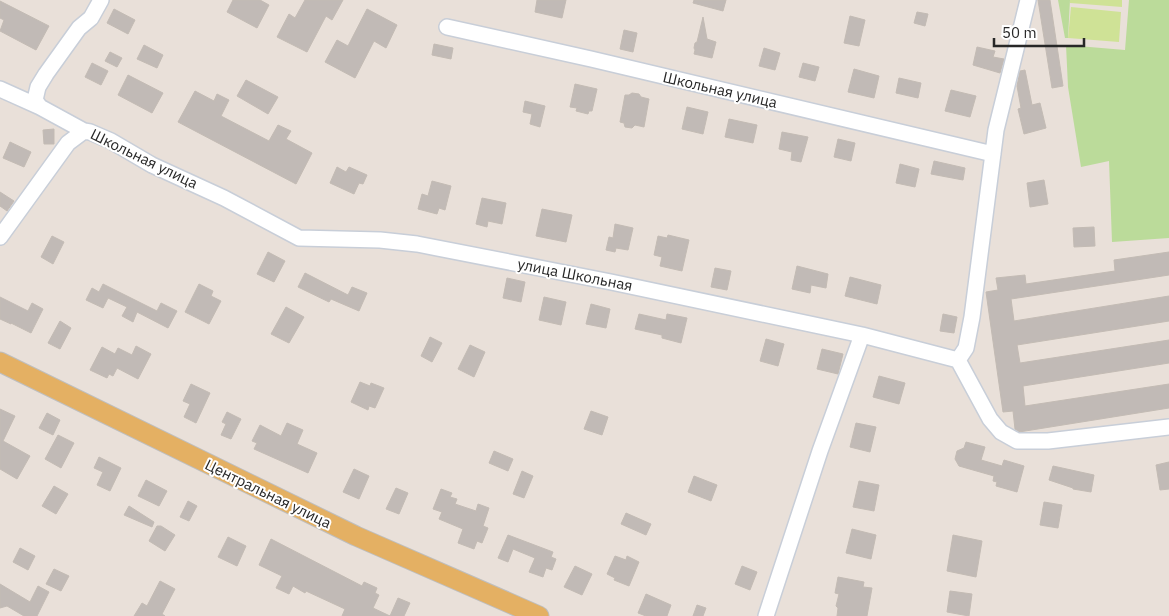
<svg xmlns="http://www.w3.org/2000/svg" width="1169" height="616" font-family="'IBM Plex Sans',sans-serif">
<rect width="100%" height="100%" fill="#e9e0d9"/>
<!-- green -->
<path fill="#bbdb9a" d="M1058 0H1070L1068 38H1065Z
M1129 0H1169V238L1112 242 1109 161 1081 167 1068 87 1066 45 1125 50Z"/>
<!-- pitch -->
<path fill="#cfe296" d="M1070 0H1122V7L1070 3Z
M1071 7 1121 12 1119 42 1068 38Z"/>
<!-- building -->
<path fill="#c1bab6" stroke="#c3bbb4" d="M233 0H260L269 5 257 28 227 12Z
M305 0H343L332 20 326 16 307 52 277 37 289 14 295 18Z
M537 0H566L562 18 535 12Z
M694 0H726L723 11 693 3Z
M1038 0H1050L1063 86 1052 88Z
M0 1 49 26 36 50 0 31 4 20 0 18Z
M114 9 135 20 128 34 107 23Z
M367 9 397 25 386 48 374 41 355 78 325 62 337 40 348 46Z
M917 12 928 14 925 26 914 23Z
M850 16 865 20 859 46 844 43Z
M703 17 707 39 716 42 712 58 694 54 695 50 694 48 695 43 697 42Z
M624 30 637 33 633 52 620 49Z
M434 44 453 48 451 59 432 55Z
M144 45 163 55 157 68 137 59Z
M977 47 995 51 993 57 1004 59 1000 73 973 65Z
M764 48 780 53 775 70 759 66Z
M110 52 122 58 117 67 105 61Z
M92 63 108 71 101 85 85 77Z
M803 63 819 67 815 81 799 77Z
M854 69 879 76 874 98 848 92Z
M1025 70 1032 105 1040 103 1046 128 1024 134 1018 109 1021 108 1017 86 1020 71Z
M128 75 163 93 152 113 118 95Z
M899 78 921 83 918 98 896 93Z
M246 80 278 97 268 114 237 96Z
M575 84 597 89 592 111H589L588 114 576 111 577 108 570 107Z
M951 90 976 96 970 117 945 111Z
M195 91 214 101 217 94 229 100 221 116 269 141 278 125 291 131 286 139 312 153 296 184 178 122Z
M632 93 639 94 641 97 649 99 644 127 635 125 632 128 625 127 624 123 620 122 625 95H629Z
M525 101 545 106 540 127 530 124 532 114 523 112Z
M687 107 708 112 703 134 682 129Z
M729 119 757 125 753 143 725 137Z
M54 129V144H44L43 130Z
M782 132 808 137 801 162 791 160 792 152 779 149Z
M838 139 855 143 851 161 834 157Z
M10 142 31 152 24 167 3 158Z
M934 161 965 168 963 180 931 174Z
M900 164 919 169 915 187 896 183Z
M337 167 346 172 349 167 367 175 363 184 359 183 354 194 330 183Z
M1044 180 1048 204 1030 207 1027 183Z
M432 181 451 186 445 210 439 208 437 214 418 209 422 194 428 196Z
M0 192 14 201 7 211 0 206Z
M482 198 506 203 502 224 488 221 487 227 476 224Z
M542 209 572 215 566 242 536 236Z
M615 224 633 228 628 250 616 248 615 252 606 250 609 237 613 238Z
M1094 227 1095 246 1074 247 1073 228Z
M668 235 689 240 682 271 660 266 662 257 654 255 658 236 667 238Z
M52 236 64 242 53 264 41 257Z
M268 252 285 261 274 282 257 274Z
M1169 252V275L1011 299 1014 321 1169 296V321L1017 345 1020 363 1169 340V363L1023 386 1025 406 1169 384V408L1019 432 1015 429 1013 411 1003 412 986 292 998 290 996 278 1025 275 1026 284 1115 271 1114 260Z
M797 266 828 274 826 288 811 285 810 293 792 289Z
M715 268 731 271 727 290 711 287Z
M305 273 348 295 352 287 367 293 359 311 331 299 329 302 298 287Z
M850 277 881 285 877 304 845 296Z
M507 278 525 282 521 302 503 298Z
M103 284 157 311 161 303 177 311 168 328 137 312 133 322 122 316 127 307 108 298 103 308 86 300 92 288 99 292Z
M199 284 213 291 211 296 221 301 209 324 185 312Z
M0 297 28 311 32 303 43 309 31 333 11 323V324L0 319Z
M544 297 566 302 561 325 539 320Z
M591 304 610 309 606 328 586 324Z
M286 307 304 317 289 343 271 334Z
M639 314 666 320 667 314 687 318 681 343 662 338V335L635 329Z
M943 314 957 317 954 333 940 331Z
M60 321 71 328 60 349 48 343Z
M430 337 442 343 432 362 421 356Z
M766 339 784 344 778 366 760 361Z
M470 345 485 352 474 377 458 369Z
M136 346 151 354 138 379 117 368 113 376 109 374 107 378 90 370 102 347 115 354 118 348 132 355Z
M822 349 843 354 838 374 817 369Z
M879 376 905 383 899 404 873 397Z
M360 382 370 386 371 383 384 388 375 408 369 406 368 410 351 402Z
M191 384 210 393 196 423 184 417 190 404 183 401Z
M0 409 15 416 3 441 30 456 17 479 0 469Z
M591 411 608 417 602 435 584 429Z
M227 412 241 419 231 439 221 435 226 424 222 422Z
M47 413 60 420 53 435 39 428Z
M287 423 303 430 297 444 317 453 308 473 254 449 257 443 252 441 260 425 281 436Z
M856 423 876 427 870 452 850 447Z
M58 435 74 443 61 468 45 459Z
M966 442 985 447 981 460 1002 466 1004 460 1024 466 1017 492 996 486 997 482 993 481 994 476 959 466 955 459 957 451 964 448Z
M494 451 513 459 508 471 489 463Z
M99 457 121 468 110 491 97 485 103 472 94 468Z
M1169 462V489L1160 490 1156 465Z
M1053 466 1094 475 1091 492 1073 489V488L1049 480Z
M354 469 369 476 359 499 343 492Z
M522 471 533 476 524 498 513 494Z
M694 476 717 485 711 501 688 492Z
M146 480 167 491 159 506 138 496Z
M859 481 879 485 874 511 853 507Z
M54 486 68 494 56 514 42 506Z
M396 488 408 493 399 514 386 509Z
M441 489 452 493 450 497 457 499 455 504 476 511 478 504 489 508 483 526 488 528 482 543 477 541 474 549 458 543 463 529 439 519 442 512 433 509Z
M188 501 197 506 189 521 180 517Z
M1044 502 1062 505 1058 528 1040 525Z
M129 506 154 522 152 527 124 515Z
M626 513 651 524 646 535 621 524Z
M157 526H161L175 535 165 551 149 541Z
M852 529 876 535 871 559 846 553Z
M508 535 553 552 551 557 556 559 552 570 546 568 543 577 529 572 535 558 513 549 508 562 498 558Z
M953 535 982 541 976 577 947 571Z
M228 537 246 546 237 566 218 557Z
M271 539 362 586 364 582 377 588 375 593 379 595 373 608 390 616 398 598 410 603 404 616H342L345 609 306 591 305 593 293 586 289 594 276 588 282 576 259 565Z
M20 548 35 556 28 570 13 562Z
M615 556 626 560 627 556 639 562 629 586 614 580 615 578 607 574Z
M575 566 592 574 582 595 564 587Z
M742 566 757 572 750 590 735 584Z
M54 569 69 576 61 591 46 584Z
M838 577 864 582 863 587 872 588 867 616H837L838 608 836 606 839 594 835 593Z
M160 581 175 589 162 614 165 616H134L142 603 147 606Z
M0 584 30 602 38 586 49 592 37 616H24L7 606 0 608Z
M950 591 972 594 969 616 947 612Z
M646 594 671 605 667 616H646L638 613Z
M697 605 706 608 703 616H693Z"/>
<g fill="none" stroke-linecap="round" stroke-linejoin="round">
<defs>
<path id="minor" d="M447 27 591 59 993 154
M0 89 40 107 84 131 90 132 111 141 152 165 224 198 299 238 380 240 417 244 611 282 862 335 958 360
M40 107 35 100 38 87 46 74 79 28 91 18 101 0
M0 237 68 143 84 131
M958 360 966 348 972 317 996 130 1028 0
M958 360 990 419 1001 432 1017 441H1048L1169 427
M766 616 820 451 862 335"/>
<path id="major" d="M0 362 356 536 539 616"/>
</defs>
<!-- minor casing -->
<use href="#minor" stroke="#c8ced8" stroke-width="18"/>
<!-- major casing -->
<use href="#major" stroke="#bebebe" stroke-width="21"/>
<!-- minor -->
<use href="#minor" stroke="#fff" stroke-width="15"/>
<!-- major -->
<use href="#major" stroke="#e4b063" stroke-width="19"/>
</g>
<g text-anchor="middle" stroke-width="4" stroke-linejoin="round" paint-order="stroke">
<!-- street labels -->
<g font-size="15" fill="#272727" stroke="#fff">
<text transform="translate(720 90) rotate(13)" y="5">Школьная улица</text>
<text transform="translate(144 159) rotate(26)" y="5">Школьная улица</text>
<text transform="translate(575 275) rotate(11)" y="5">улица Школьная</text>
<text transform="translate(268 494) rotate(26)" y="5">Центральная улица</text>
</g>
</g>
<!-- scale -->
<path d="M994 38v8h90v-8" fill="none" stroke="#272727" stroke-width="2.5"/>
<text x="1002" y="38" font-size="15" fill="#272727" stroke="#ffffff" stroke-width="4" paint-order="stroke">50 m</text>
</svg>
